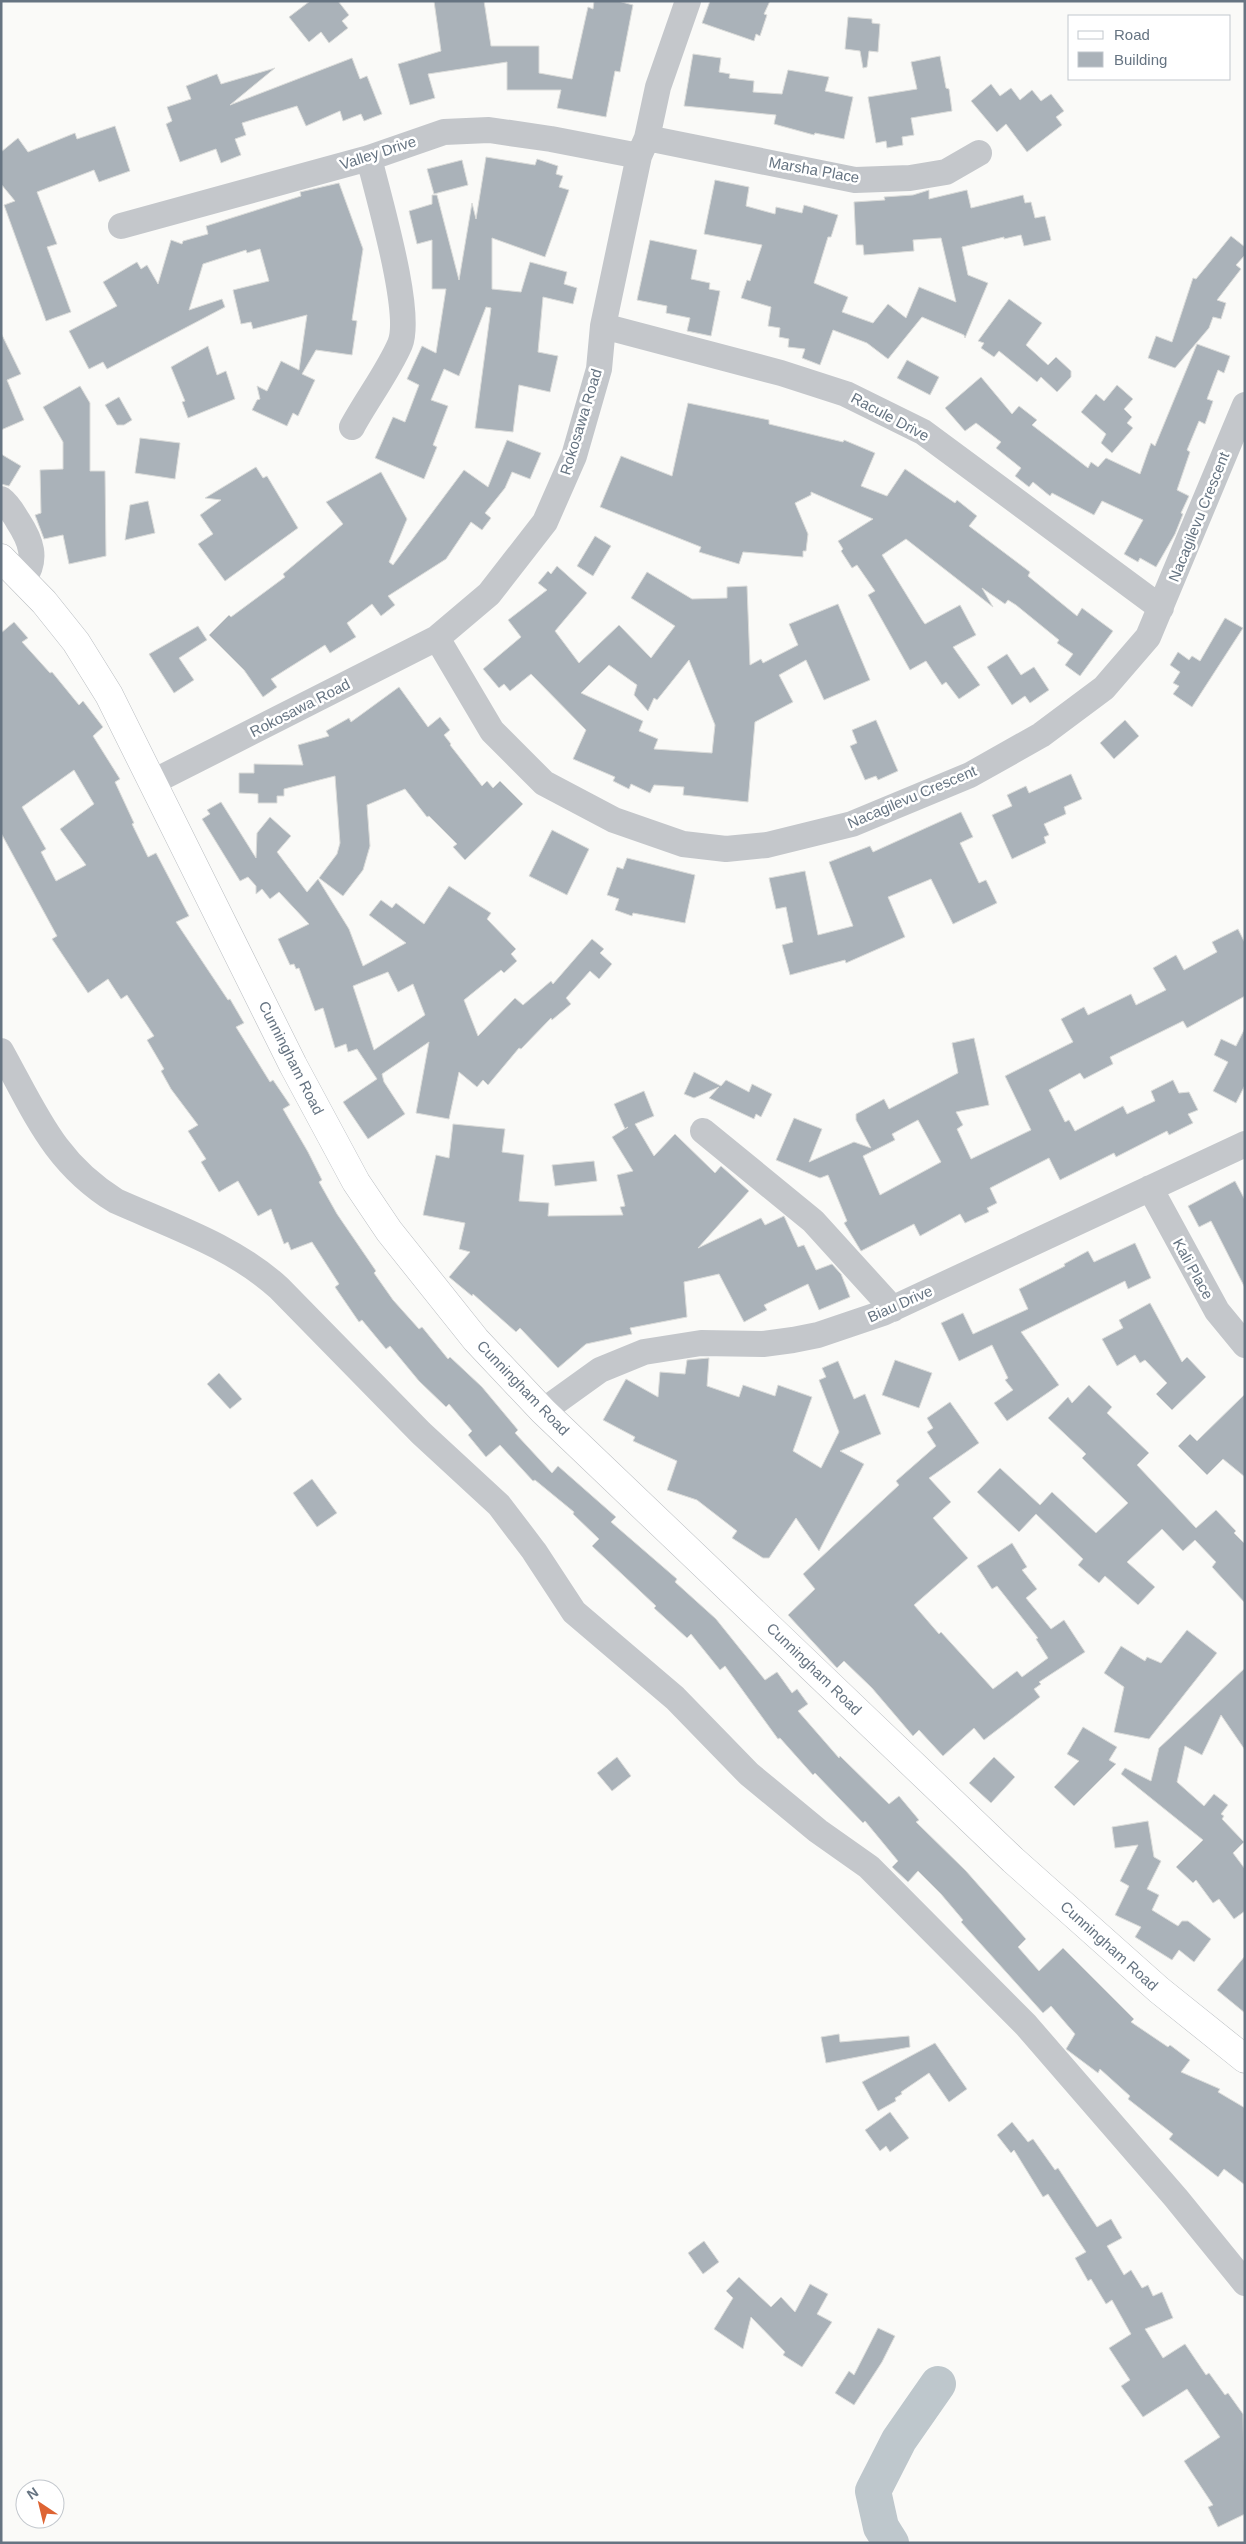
<svg xmlns="http://www.w3.org/2000/svg" width="1246" height="2544" font-family="Arial,sans-serif">
<rect width="100%" height="100%" fill="#fafaf8"/>
<g fill="none" stroke-linecap="round" stroke-linejoin="round">
<!-- river -->
<path stroke="#bec7cc" stroke-width="36" d="M891 2543 881 2527 873 2491 899 2440 938 2384"/>
</g>
<!-- building -->
<path fill="#aab2b9" stroke="#dbdcda" fill-rule="evenodd" d="M310 1H338L349 15 342 21 348 28 329 43 321 32 309 42 289 17Z
M434 1H484L491 46H539V73L572 79 588 7 593 9 594 1H618L633 5 620 72 615 71 606 117 557 108 561 90H507V62L428 74 435 98 410 105 398 64 441 51Z
M710 1H770L764 14 767 15 760 36 756 34 754 41 702 23Z
M848 17 872 19V23L880 24 878 52 869 51 867 67 863 68 860 51 845 49Z
M693 54 721 58 719 72 730 74 729 78 754 81 753 92 782 94 788 70 829 77 825 91 853 97 844 139 815 133 814 135 774 124 776 115 684 106Z
M940 56 946 88 949 89 952 111 911 118 914 135 902 137 903 145 887 148 886 141 876 143 868 97 917 89 911 62Z
M352 58 360 79 367 76 382 114 364 121 361 114 343 121 340 111 306 126 297 106 242 123 246 135 235 139 241 155 221 163 216 149 180 162 166 124 172 121 167 107 191 99 186 86 217 74 221 84 275 68 230 105Z
M991 84 1000 96 1011 88 1020 100 1032 90 1041 101 1051 94 1064 111 1056 117 1062 125 1027 152 1006 124 997 132 971 101Z
M115 126 130 171 99 182 94 170 37 192 57 244 47 247 71 312 46 321 4 205 15 201 1 184V152L18 138 28 152 75 133 77 139Z
M486 157 535 165 537 159 558 166 556 174 563 176 559 187 569 190 545 257 492 238V289L521 292 530 262 567 272 564 284 577 288 573 304 543 297 538 352 558 356 550 392 519 385 513 432 475 428 491 308 486 307 459 376 444 369 431 400 448 406 433 445 437 447 424 479 375 458 393 417 405 422 419 385 407 379 422 346 436 353 446 289H432V240L417 244 409 211 432 204V195H437L459 280 472 203 476 219Z
M462 160 468 185 434 194 427 169Z
M715 180 749 187 746 206 775 214 776 207 802 213 804 205 838 215 831 237H828L814 283 848 297 842 312 873 323 888 304 906 318 919 287 956 302 941 238 913 240 914 251 864 255 863 245H856L854 202 885 200 884 197 913 195 929 190V199L967 190 971 208 1023 195 1025 203 1031 202 1035 218 1045 216 1051 240 1024 246 1021 235 1004 239V237L962 247 968 275 988 283 965 338 964 335 922 317 888 359 867 343 833 330 820 365 802 358 805 349 788 347 789 339 779 337 780 328 768 326 771 307 741 298 747 280 750 281 762 245 704 234Z
M339 183 363 249 352 320 357 321 352 355 316 350 302 374 315 380 298 416 293 413 287 426 252 410 257 400 260 399 257 386 267 391 281 361 299 370 307 315 253 329 251 322 241 324 233 290 269 281 260 249 247 253 246 250 203 264 189 310 222 299 225 307 107 369 103 362 89 369 69 331 117 306 103 282 137 262 141 269 147 265 158 284 171 240 182 244 183 241 208 234 206 226 301 196 300 192Z
M1231 236 1245 247V255L1236 265 1241 269 1217 300 1226 303 1221 319 1213 317 1209 328 1175 368 1148 358 1156 336 1172 342 1193 278 1196 279Z
M650 240 697 250 691 279 710 283 709 289 720 291 711 336 687 331 690 318 666 313 667 306 637 300Z
M1009 299 1042 323 1026 345 1048 365 1056 357 1071 371V377L1057 392 1041 377 1037 382 999 351 994 357 981 348 984 343 978 341Z
M1 333 21 374 7 380 24 420 1 430Z
M1197 344 1230 356 1224 373 1218 370 1207 399 1213 401 1205 424 1199 421 1187 450 1190 452 1177 490 1189 496 1181 513 1183 514 1175 534 1156 567 1140 558 1138 562 1124 554 1143 520 1102 501 1094 515 1052 493 1050 496 1033 482 1029 487 1015 476 1021 468 996 448 1001 442 976 423 965 431 945 408 981 377 1012 414 1019 406 1037 420 1032 425 1088 468 1091 462 1098 467 1106 458 1140 474 1151 443 1155 446Z
M208 346 217 375 226 371 235 399 188 418 182 402 185 401 171 367Z
M907 360 939 377 930 395 897 378Z
M1117 385 1133 399 1124 409 1132 417 1127 423 1133 428 1112 453 1101 443 1106 434 1081 412 1096 394 1104 401Z
M80 386 90 403V471H105L106 556 69 564 63 535 44 539 35 515 41 513 40 470 63 469V442L43 407Z
M119 397 132 420 124 425H117L105 405Z
M688 403 769 420V424L843 442 844 440 875 453 861 486 887 496 905 469 955 503 957 500 977 516 969 526 1030 572 1028 576 1077 616 1082 608 1113 631 1080 676 1065 665 1073 654 1057 643 1059 640 1016 605 1008 600 1005 604 982 588 993 607 906 539 882 555 922 620 925 624 960 605 976 635 953 647 980 685 959 699 946 682 942 685 926 661 910 670 868 595 875 591 857 565 852 568 841 551 843 549 838 541 873 519 811 492V495L795 503 808 534 806 551H803V557L743 552 739 564 699 552 701 547 600 507 621 456 672 476Z
M140 438 180 443 175 479 135 473Z
M507 440 541 453 530 479 512 472 505 488 485 513 491 518 482 530 471 522 446 559 388 596 395 605 381 616 372 604 347 623 356 637 330 653 325 645 271 679 277 687 263 697 244 670 209 635 229 615 231 617 285 577 283 574 343 524 326 502 381 472 407 519 389 562 393 565 464 470 488 487Z
M1 454 21 466 9 486 1 484Z
M256 467 263 478 267 476 298 528 225 581 198 544 213 534 200 515 221 500 205 498Z
M148 501 155 533 125 540 130 505Z
M595 536 611 546 593 576 577 566Z
M557 566 587 593 555 631 579 663 619 625 651 658 675 626 631 598 647 572 692 599 727 598V587L747 586 750 665 761 659 763 663 798 645 789 624 838 604 870 680 824 700 806 660 779 675 793 702 755 722 748 802 683 795 684 787 654 785 650 793 631 784 629 789 613 781 615 777 573 759 586 730 531 674 510 691 504 684 499 688 483 669 521 637 508 620 547 590 538 583 548 571 551 574ZM689 660 715 725 712 753 654 749 658 739 639 731 643 721 581 693 609 665 637 685 634 695 648 711 654 698 657 700Z
M1225 618 1243 628 1192 707 1173 694 1179 686 1173 683 1180 672 1170 665 1178 652 1189 660 1192 656 1200 661Z
M14 622 28 638 22 642 50 673 52 672 79 705 83 701 103 727 93 736 120 779 115 782 134 823 132 824 148 857 156 853 189 916 176 922 228 1000 230 999 244 1023 236 1027 270 1082 273 1080 290 1105 283 1109 308 1152 322 1180 319 1182 337 1214 376 1271 374 1273 393 1300 419 1329 422 1327 448 1359 450 1357 482 1387 518 1430 515 1433 552 1473 558 1466 616 1517 611 1522 677 1579 675 1582 716 1619 765 1680 777 1672 792 1693 797 1689 808 1704 798 1711 839 1758 840 1756 889 1804 899 1796 919 1820 916 1822 966 1871 1026 1939 1018 1947 1039 1971 1063 1948 1134 2019 1131 2022 1168 2047 1170 2045 1190 2060 1181 2072 1220 2089 1218 2092 1245 2108V2185L1224 2169 1218 2177 1169 2139 1173 2134 1128 2099 1130 2096 1100 2069 1098 2073 1066 2049 1075 2034 1051 2006 1043 2013 961 1922 963 1920 941 1894 918 1871 908 1882 892 1867 898 1861 865 1821 863 1823 815 1773 813 1775 780 1738 778 1739 725 1666 720 1670 691 1634 687 1638 654 1608 656 1606 592 1546 599 1539 573 1514 574 1512 535 1480 533 1481 500 1445 486 1457 468 1435 472 1431 449 1404 446 1407 419 1381 390 1346 386 1349 362 1320 359 1322 335 1287 339 1284 312 1242 291 1250 288 1242 284 1244 271 1209 258 1216 238 1181 219 1192 201 1162 206 1159 188 1131 198 1125 171 1089 161 1071 164 1069 147 1040 154 1036 127 995 121 999 108 979 88 993 52 939 57 936 1 833V633ZM74 770 94 804 60 829 86 865 56 881 41 852 46 849 22 807Z
M198 626 207 640 179 658 194 680 174 693 149 654Z
M1007 654 1021 675 1034 667 1049 690 1030 703 1025 696 1012 705 987 667Z
M399 687 428 727 440 717 450 730 444 735 451 744 450 745 482 786 487 781 493 788 500 781 523 804 465 860 453 847 457 844 429 816 427 817 405 789 367 805 370 846 363 870 343 896 319 878 337 854 340 843 335 776 284 789V796H277V803H258V794L239 793V773H254V764L303 765 298 745 329 736 326 731 349 718 351 722Z
M876 720 898 771 878 780 876 776 865 780 850 746 857 743 852 730Z
M1125 720 1139 736 1114 759 1100 743Z
M1071 774 1082 799 1064 807 1066 814 1044 824 1049 835 1044 837 1046 843 1012 859 992 815 1012 806 1007 795 1026 786 1029 793Z
M221 802 256 858 257 833 270 817 291 836 277 852 307 892 318 879 349 929 363 966 406 943 369 915 381 900 392 908 396 903 424 924 449 886 491 913 487 919 516 949 511 954 517 961 504 973 501 970 464 1000 478 1036 515 998 523 1005 551 981 553 984 592 939 604 949 600 953 612 964 599 979 590 971 566 998 571 1004 552 1020 551 1018 521 1049 519 1048 488 1085 483 1080 477 1087 459 1072 449 1119 416 1113 429 1042 382 1074 384 1082 405 1114 368 1139 343 1102 377 1079 357 1049 348 1052 346 1044 335 1048 323 1008 315 1011 299 968 296 969 294 964 290 965 278 939 309 924 279 892 270 899 262 889 256 894V886L248 877 240 881 202 819 210 814 207 810ZM388 972 398 992 413 984 425 1015 374 1050 353 986Z
M961 812 973 837 960 843 979 883 986 880 997 903 953 924 931 879 888 897 905 937 846 963 845 960 790 975 782 945 793 942 786 907 776 909 769 878 805 871 818 935 853 926 829 862 870 846 873 852Z
M552 830 589 849 567 895 529 876Z
M627 858 695 875 685 923 633 913 632 916 615 910 619 899 607 895 617 867 623 869Z
M1238 929 1245 943V996L1187 1028 1183 1021 1110 1057 1113 1064 1084 1079 1080 1073 1049 1090 1065 1122 1069 1120 1075 1131 1123 1106 1127 1114 1155 1101 1151 1091 1173 1080 1179 1093 1189 1092 1198 1110 1188 1114 1193 1123 1169 1135 1167 1131 1116 1157 1114 1153 1060 1180 1049 1158 990 1188 997 1203 987 1208 989 1212 965 1223 960 1214 920 1236 914 1224 861 1251 844 1223 847 1221 828 1175 820 1178 776 1160 794 1118 822 1129 809 1162 854 1142 871 1148 856 1120V1114L884 1099 889 1109 958 1073 952 1043 974 1038 989 1105 956 1112 963 1125 957 1129 971 1159 1031 1130 1005 1076 1073 1042 1061 1019 1084 1007 1088 1015 1131 994 1136 1005 1166 990 1153 968 1176 955 1184 970 1217 952 1212 942ZM918 1120 941 1162 880 1195 863 1156 895 1140 892 1134Z
M1245 1028V1085L1236 1103 1213 1091 1228 1062 1214 1055 1221 1039 1236 1046Z
M694 1072 721 1086 726 1080 749 1092 752 1084 772 1094 761 1117 756 1114 754 1119 709 1098 719 1087 694 1098 684 1094Z
M644 1091 654 1116 635 1124 654 1156 675 1134 715 1173 721 1166 749 1191 698 1248 761 1218 765 1225 784 1216 798 1247 804 1245 816 1270 832 1264 841 1274 850 1297 819 1310 808 1284 764 1305 767 1310 744 1322 719 1274 684 1282 687 1317 630 1328 632 1334 586 1344 558 1368 520 1328 516 1332 473 1294 472 1296 449 1277 470 1252 459 1249 465 1223 423 1215 436 1155 449 1158 453 1124 505 1129 502 1152 524 1155 519 1201 549 1203 548 1216 623 1215 620 1207 625 1206 617 1175 633 1171 612 1137 628 1127 625 1129 614 1104Z
M594 1161 597 1181 555 1186 552 1165Z
M1235 1181 1245 1200V1288L1211 1221 1199 1227 1188 1206Z
M1135 1243 1151 1278 1128 1289 1125 1281 1021 1332 1059 1385 1007 1421 994 1403 1013 1390 1005 1380 1008 1378 992 1345 959 1361 941 1323 963 1313 973 1334 1028 1309 1019 1289 1065 1266 1064 1264 1088 1251 1094 1262Z
M1150 1303 1182 1362 1187 1357 1206 1377 1172 1410 1156 1394 1167 1383 1145 1360 1140 1363 1135 1355 1117 1366 1102 1339 1123 1328 1119 1320Z
M709 1358 707 1386 739 1397 743 1385 775 1396 778 1385 812 1397 793 1451 821 1468 839 1432 819 1380 826 1377 822 1368 838 1361 854 1399 865 1394 881 1434 840 1451 864 1464 819 1551 796 1518 769 1558H763L732 1538 737 1531 697 1500 667 1490 677 1461 633 1441 635 1437 603 1420 626 1379 658 1397 660 1372 685 1374 687 1360Z
M895 1360 932 1373 919 1408 882 1395Z
M219 1373 242 1399 230 1409 207 1384Z
M1089 1385 1112 1407 1107 1413 1149 1453 1137 1465 1196 1528 1216 1510 1236 1531 1234 1533 1245 1544V1603L1212 1567 1216 1562 1195 1540 1183 1551 1162 1529 1127 1562 1155 1587 1138 1605 1105 1576 1099 1583 1078 1565 1083 1559 1036 1514 1019 1532 977 1492 1000 1468 1040 1505 1052 1492 1096 1533 1128 1503 1082 1458 1086 1454 1048 1418 1068 1397 1072 1403Z
M1245 1394V1477L1223 1459 1207 1475 1178 1446 1190 1434 1197 1441Z
M950 1402 979 1443 929 1478 951 1502 933 1518 968 1558 914 1605 939 1634 941 1632 993 1689 1017 1671 1022 1677 1048 1658 1036 1639 1038 1638 997 1586 992 1589 977 1566 1012 1543 1027 1567 1022 1570 1037 1589 1026 1598 1051 1629 1064 1620 1085 1652 1039 1682 1041 1684 1034 1689 1040 1697 984 1740 974 1728 943 1756 919 1730 913 1736 872 1688 844 1661 837 1668 788 1615 815 1589 803 1574 899 1485 896 1481 936 1446 927 1432 933 1428 927 1418Z
M312 1479 337 1513 317 1527 293 1493Z
M1187 1630 1217 1653 1149 1739 1114 1732 1124 1687 1104 1673 1121 1646 1145 1661 1147 1657 1161 1663Z
M1245 1668V1750L1221 1715 1202 1755 1185 1746 1177 1782 1204 1806 1214 1794 1228 1805 1221 1814 1224 1816 1222 1819 1244 1842 1233 1853 1245 1869V1911L1234 1919 1219 1899 1213 1903 1196 1880 1193 1883 1176 1867 1203 1840 1121 1774 1125 1768 1151 1781 1159 1748Z
M1083 1727 1117 1747 1109 1760 1116 1764 1074 1806 1054 1787 1079 1761 1067 1754Z
M617 1757 631 1776 612 1791 597 1773Z
M994 1757 1015 1777 991 1803 969 1783Z
M1148 1821 1154 1857 1161 1861 1147 1889 1159 1895 1152 1910 1178 1926 1182 1921H1188L1211 1939 1194 1962 1179 1950 1172 1960 1135 1937 1141 1927 1115 1915 1129 1886 1120 1881 1138 1845 1115 1848 1112 1827Z
M1245 1956V2013L1217 1990Z
M839 2034 840 2042 909 2036 910 2047 826 2063 821 2037Z
M935 2043 967 2089 949 2102 929 2073 901 2092 902 2094 895 2098 896 2101 878 2111 862 2082Z
M890 2112 909 2138 890 2152 886 2146 880 2151 865 2130Z
M1012 2122 1028 2142 1033 2139 1055 2170 1058 2168 1097 2227 1111 2219 1122 2238 1107 2246 1124 2275 1131 2270 1142 2288 1148 2285 1153 2296 1162 2292 1173 2318 1145 2329 1163 2358 1185 2344 1206 2375 1209 2373 1225 2395 1228 2393 1243 2414 1245 2514 1218 2527 1208 2507 1213 2505 1184 2461 1220 2437 1187 2389 1143 2417 1121 2386 1130 2380 1109 2348 1131 2334 1112 2300 1106 2304 1091 2279 1088 2281 1075 2258 1086 2252 1048 2194 1043 2197 1014 2150 1011 2153 997 2135Z
M704 2241 719 2262 703 2274 688 2253Z
M739 2277 771 2307 781 2297 795 2312 810 2284 828 2294 817 2314 832 2322 802 2367 783 2355 785 2352 751 2317 743 2349 714 2329 733 2298 726 2291Z
M878 2328 895 2336 882 2362 854 2405 835 2393 849 2371 854 2375Z"/>
<g fill="none" stroke-linecap="round" stroke-linejoin="round">
<defs>
<path id="major" d="M1 558 44 602 76 642 109 695 293 1065 356 1182 389 1231 476 1340 543 1411 1013 1860 1159 1990 1245 2059"/>
</defs>
<!-- major casing -->
<use href="#major" stroke="#b9bdc1" stroke-width="29"/>
<!-- minor -->
<path stroke="#c4c7cb" stroke-width="26" d="M647 138 855 180 910 178 946 172 979 153
M121 226 369 158 444 132 489 130 551 139 639 156
M603 326 781 373 846 394 923 432 1161 608
M352 427C366 401 389 370 400 344 413 312 378 196 369 158
M1 499C9 505 13 513 18 521 31 541 38 559 23 580
M437 638 492 731 544 783 614 820 683 844 726 849 767 845 852 824 970 775 1041 735 1104 688 1148 637 1245 405
M153 782 437 638 489 594 545 522 574 456 599 369 603 326 639 156 647 138 658 87 688 1
M1 1051C35 1112 54 1163 116 1201 172 1226 233 1246 279 1288L421 1433 499 1505 534 1551 574 1612 675 1698 749 1774 818 1831 869 1867 1026 2025 1176 2198 1245 2283
M703 1131 813 1221 893 1309
M1150 1188 1217 1311 1245 1345
M543 1411 600 1370 644 1352 701 1343 763 1344 793 1340 818 1335 883 1313 1245 1144"/>
<!-- major -->
<use href="#major" stroke="#fff" stroke-width="28"/>
</g>
<g text-anchor="middle" stroke-width="5" stroke-linejoin="round" paint-order="stroke">
<!-- street labels -->
<g font-size="15" fill="#667482" stroke="#fff">
<text transform="translate(378 153) rotate(-18)" y="5">Valley Drive</text>
<text transform="translate(814 170) rotate(10)" y="5">Marsha Place</text>
<text transform="translate(890 417) rotate(28)" y="5">Racule Drive</text>
<text transform="translate(581 422) rotate(-73)" y="5">Rokosawa Road</text>
<text transform="translate(1199 517) rotate(-68)" y="5">Nacagilevu Crescent</text>
<text transform="translate(300 708) rotate(-27)" y="5">Rokosawa Road</text>
<text transform="translate(912 797) rotate(-23)" y="5">Nacagilevu Crescent</text>
<text transform="translate(291 1058) rotate(63)" y="5">Cunningham Road</text>
<text transform="translate(1193 1269) rotate(61)" y="5">Kali Place</text>
<text transform="translate(900 1304) rotate(-24)" y="5">Biau Drive</text>
<text transform="translate(523 1388) rotate(46)" y="5">Cunningham Road</text>
<text transform="translate(814 1669) rotate(44)" y="5">Cunningham Road</text>
<text transform="translate(1109 1946) rotate(42)" y="5">Cunningham Road</text>
</g>
</g>
<!-- border -->
<rect width="1246" height="2544" fill="none" stroke="#667482" stroke-width="5"/>
<!-- legend -->
<rect x="1068" y="15" width="162" height="65" fill="#ffffff" stroke="#c2c7cd"/>
<rect x="1078" y="31" width="25" height="8" fill="#ffffff" stroke="#c2c7cd"/>
<text x="1114" y="40" font-size="15" fill="#667482">Road</text>
<rect x="1078" y="52" width="25" height="15" fill="#aab2b9" stroke="#c2c7cd"/>
<text x="1114" y="65" font-size="15" fill="#667482">Building</text>
<!-- north arrow -->
<g transform="translate(40 2504) rotate(325)"><circle r="24" fill="#ffffff" stroke="#c2c7cd"/>
<path d="M0-4L9 19L0 12L-9 19Z" fill="#de6433"/>
<text y="-8" font-size="14" font-weight="bold" text-anchor="middle" fill="#667482">N</text>
</g>
</svg>
